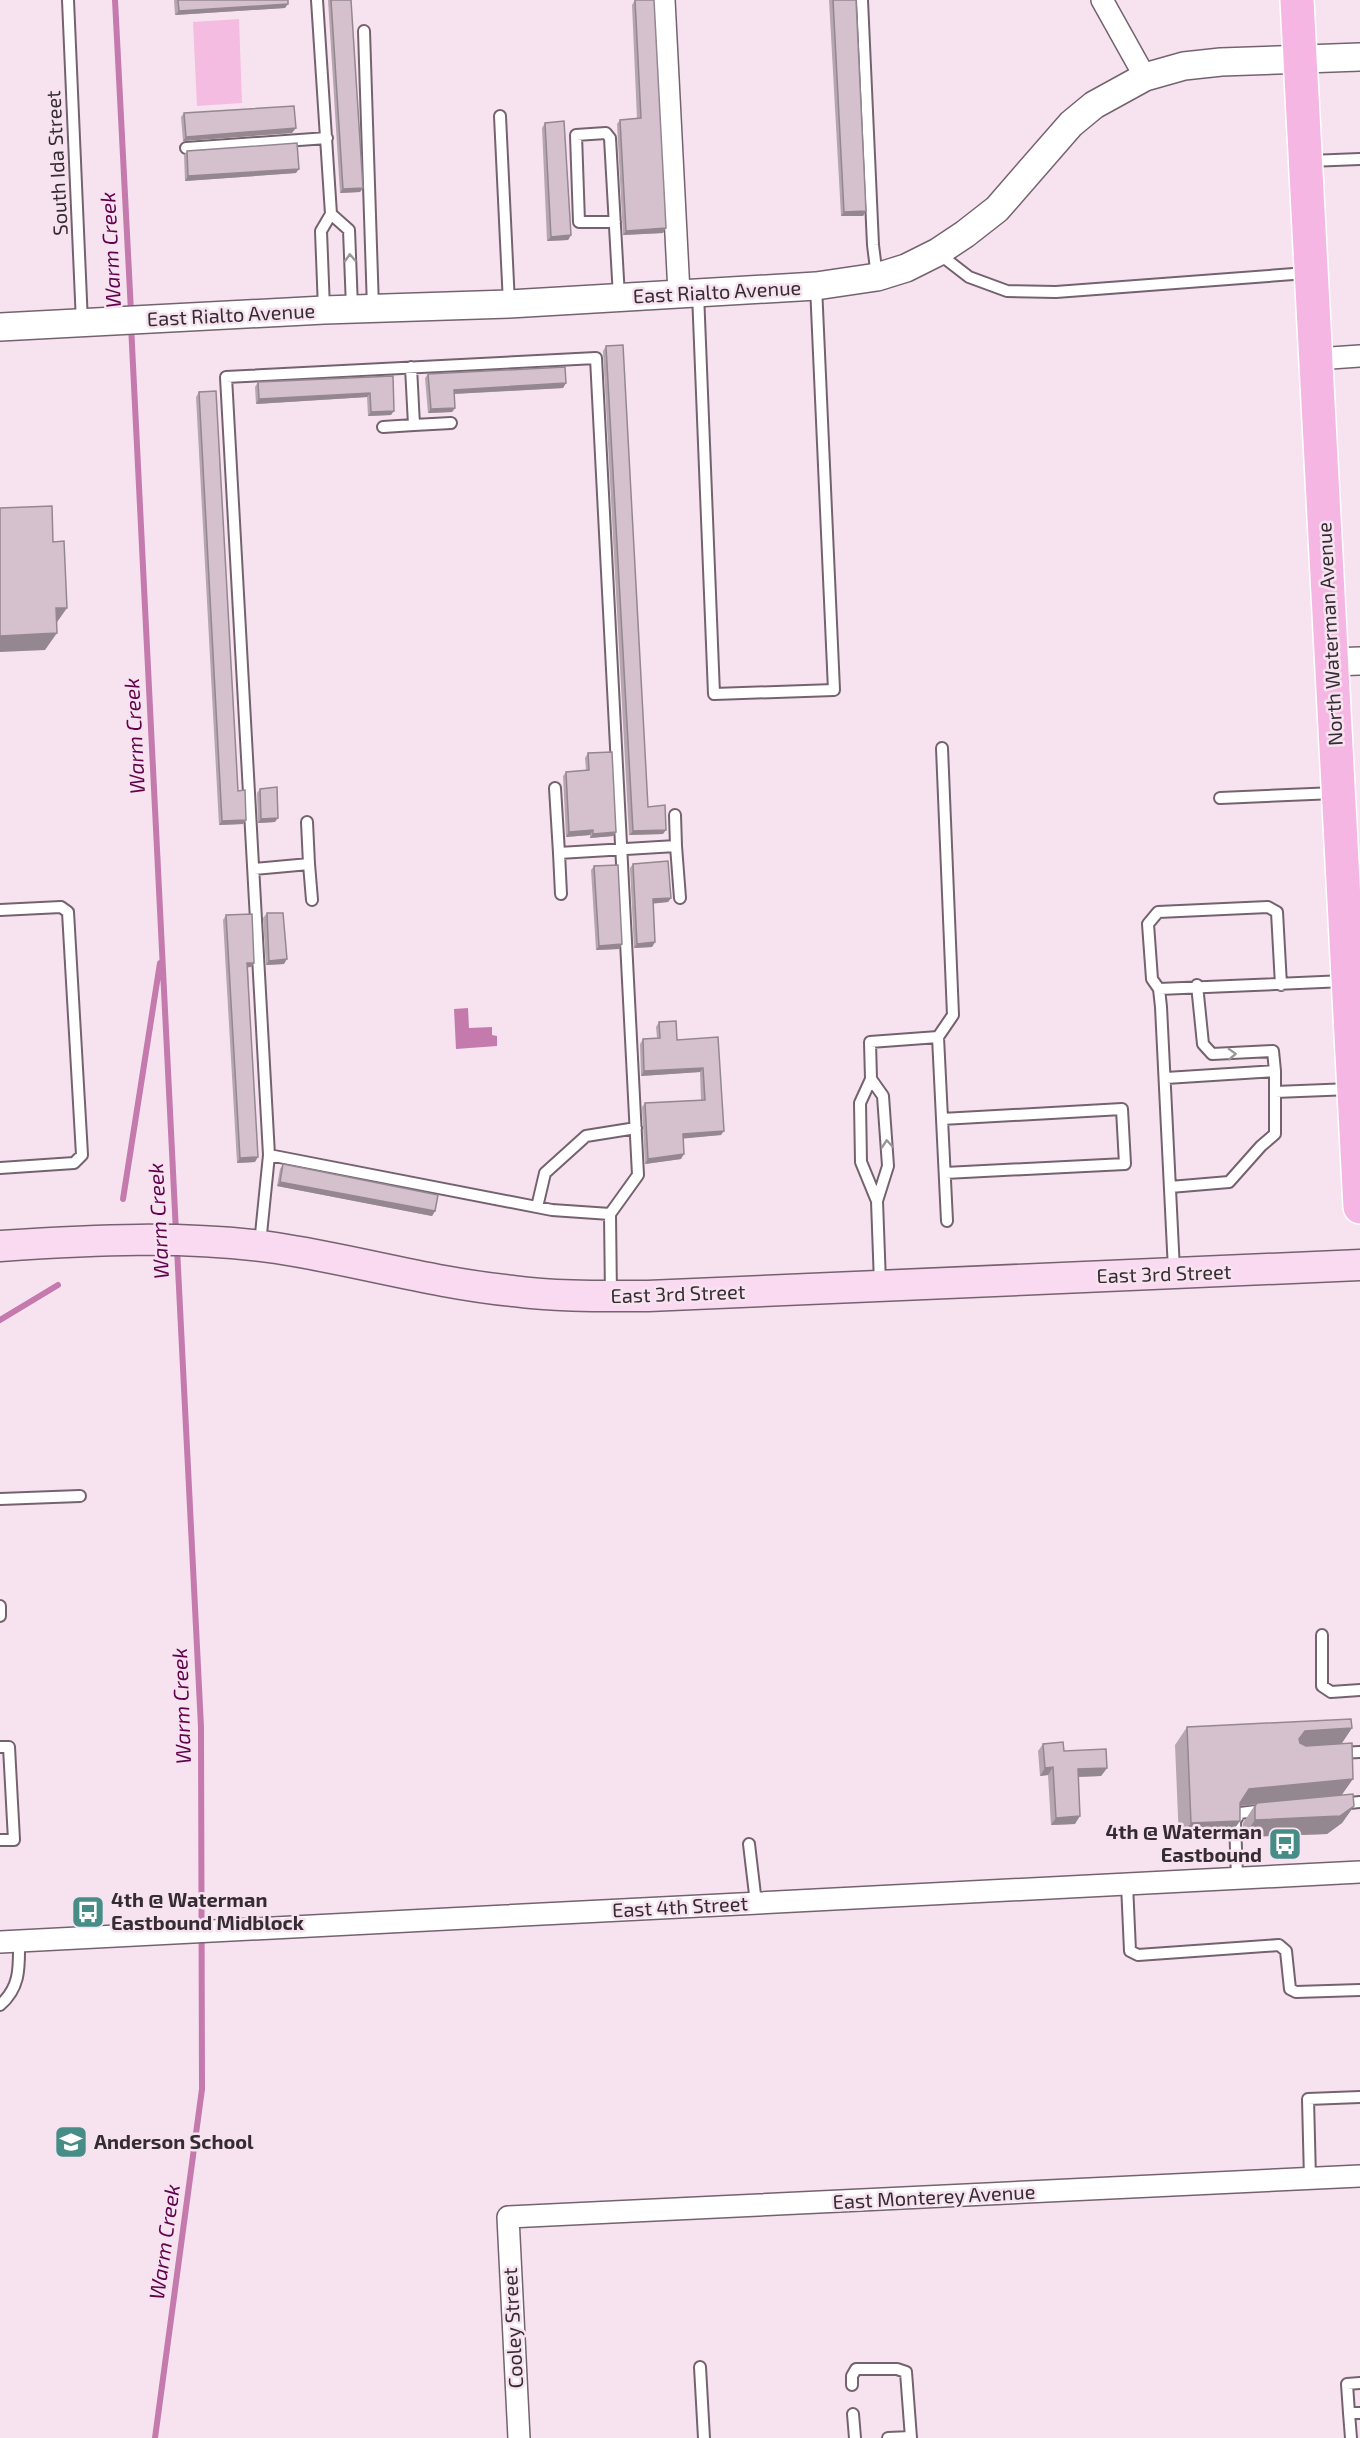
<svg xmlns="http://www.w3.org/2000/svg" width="1360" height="2438" font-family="'Exo 2',sans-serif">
<rect width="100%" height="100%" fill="#f7e3f0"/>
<!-- green -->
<path fill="#f4bce0" d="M239 19 242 103 197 106 193 22Z"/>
<!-- water -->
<path fill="#c47aad" d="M468 1008 469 1028 492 1027V1035L497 1036V1046L456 1049 454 1009Z"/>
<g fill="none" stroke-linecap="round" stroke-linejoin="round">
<!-- stream -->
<path stroke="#c47aad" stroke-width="6" d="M115 0 131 312
M131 325 176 1232
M123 1199 160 963
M0 1320 58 1285
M155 2438 202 2089 201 1727 177 1248"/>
<defs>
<path id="service" d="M68 0 82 323
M317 0 331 214 321 231 324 309
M862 0 873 245 877 277
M364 31 373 308
M500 116 509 304
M186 148 327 138
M1309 161 1360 159
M331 214 349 230 352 307
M615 222H579L576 135 606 133 610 138 619 297
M938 253 969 277 1007 291 1056 292 1307 273
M698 293 714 694 834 690 816 286
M411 367 414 425 451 423
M383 427 414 425
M555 788 559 853 676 846 680 898
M1220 798 1335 793
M675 815 676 846
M307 822 309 864
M559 853 561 894
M254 869 309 864 312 900
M0 910 61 907 68 912 82 1155 74 1163 0 1168
M1197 985 1203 1044 1212 1054 1273 1051 1275 1071
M1159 989 1345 981
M938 1037 953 1015 942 748
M1166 1078 1275 1071V1134L1261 1146 1229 1182 1170 1187
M871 1079 883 1096 888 1166 877 1201 880 1283
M1275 1092 1351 1089
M942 1119 1122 1109 1125 1164 945 1173
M877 1201 861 1162 860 1103 871 1079 870 1042 938 1037 947 1221
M537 1207 545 1173 586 1136 636 1128
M610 1214 552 1210 269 1155 226 377 596 358 638 1175 610 1214 611 1296
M260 1244 269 1155
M1174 1270 1161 1007 1159 989 1152 979 1148 924 1158 912 1268 907 1277 912 1281 985
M0 1499 80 1496
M0 1606V1616
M1322 1635V1686L1331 1692 1360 1690
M0 1747H9L14 1840H0
M1339 1753 1360 1752
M1339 1804 1360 1802
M749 1844 756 1903
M1237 1878 1235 1821 1240 1813 1264 1810
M1127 1884 1130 1951 1138 1955 1279 1945 1286 1951 1290 1989 1296 1992 1360 1990
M0 2005C21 1987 19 1966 19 1941
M1310 2179 1308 2099 1360 2097
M700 2367 704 2438
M852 2385V2376L856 2369H897L906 2372 911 2438
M1349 2413 1347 2384 1360 2383
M853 2414 855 2438
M888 2438 911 2437
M1351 2438 1349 2413H1360"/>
<path id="minor" d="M664 0 679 293
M1102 0 1145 77
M1316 359 1360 356
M0 1942 1360 1872
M519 2438 508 2217 1360 2176"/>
<path id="tertiary" d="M0 327 324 310 509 304 816 286 877 277 906 268 938 252 965 234 997 209 1071 124 1094 105 1145 77 1184 66 1221 62 1360 57
M1332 662 1360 661"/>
<path id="secondary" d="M0 1246C92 1240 185 1235 276 1248 355 1260 433 1283 513 1291 558 1297 603 1296 648 1296L1360 1265"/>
<path id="primary" d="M1297 0 1360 1207"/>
</defs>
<!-- service casing -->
<use href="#service" stroke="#74636e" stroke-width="14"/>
<!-- minor casing -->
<use href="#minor" stroke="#74636e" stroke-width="24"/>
<!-- tertiary casing -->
<use href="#tertiary" stroke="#74636e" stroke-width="30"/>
<!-- secondary casing -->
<use href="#secondary" stroke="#74636e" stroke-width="33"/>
<!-- primary casing -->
<use href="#primary" stroke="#fff" stroke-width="36"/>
<!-- service -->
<use href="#service" stroke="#fff" stroke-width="10"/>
<!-- minor -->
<use href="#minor" stroke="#fff" stroke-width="21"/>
<!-- tertiary -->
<use href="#tertiary" stroke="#fff" stroke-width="27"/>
<!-- secondary -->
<use href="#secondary" stroke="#fadaf1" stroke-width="30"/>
<!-- primary -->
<use href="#primary" stroke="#f6b6e3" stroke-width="33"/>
</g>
<!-- wall -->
<path fill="#b6a6b0" d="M174 0H288L285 8 175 15Z
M328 0H351L363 188 360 192 340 193Z
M635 0 663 233 623 235 617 124 620 120 637 119 632 5Z
M829 0H856L866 211 863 216H841Z
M184 113 292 133 183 141 181 117Z
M545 123 571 235 568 240 547 241 542 128Z
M187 151 296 173 185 181 184 155Z
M606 346 648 807 663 834 629 835 603 351Z
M428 374 566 383 563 388 454 394 455 408 452 412 428 413 425 378Z
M393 376 391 415 368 416 367 397 256 404 255 387 258 382Z
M199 392 238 791 246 820 243 824 219 825 196 397Z
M588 753 616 832 613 836 590 838V835L566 837 563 776 566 772 586 770 585 758Z
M260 789 275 822 258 823 257 793Z
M633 864 671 898 668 902 653 903 655 942 652 947 634 948 630 868Z
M594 866 622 944 619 949 596 950 591 870Z
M267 913 284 964 266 965 263 918Z
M226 915 254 963 251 967H248L255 1162 237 1163 223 920Z
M659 1022 677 1040 718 1037 721 1135 683 1138 681 1159 645 1164 642 1107 645 1103 701 1100 700 1072 641 1076 640 1044 643 1039 657 1038 656 1027Z
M283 1164 435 1211 432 1216 277 1186 280 1169Z
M1187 1727 1352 1728 1341 1744 1342 1795 1354 1806 1342 1823 1327 1834 1243 1837V1823L1255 1805 1240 1806 1228 1838 1179 1840 1175 1745Z
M1043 1744 1064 1751 1107 1768 1101 1776 1078 1777 1075 1824 1051 1825 1048 1775 1040 1776 1038 1751Z"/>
<!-- shaded-wall -->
<path fill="#948790" d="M288 4 285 8 175 15 179 11Z
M296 128 292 133 183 141 186 137Z
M299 169 296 173 185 181 188 176Z
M363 188 360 192 340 193 343 189Z
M866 211 863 216H841L844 212Z
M666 228 663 233 623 235 626 231Z
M571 235 568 240 547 241 551 237Z
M566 383 563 388 451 394 454 390Z
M370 393 367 397 256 404 259 399Z
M455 408 452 412 428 413 431 409Z
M394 411 391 415 368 416 371 412Z
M56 608H67L55 625Z
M57 633 45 650 0 652V636Z
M278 818 275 822 258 823 261 819Z
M246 820 243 824 219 825 222 821Z
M593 830 590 835 566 837 569 832Z
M666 830 663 834 629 835 633 831Z
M616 832 613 836 590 838 593 834Z
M671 898 668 902 650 904 653 899Z
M655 942 652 947 634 948 637 944Z
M622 944 619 949 596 950 599 946Z
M287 959 284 964 266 965 269 961Z
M247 963H254L251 967 244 968Z
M703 1068 700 1072 641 1076 644 1071Z
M724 1131 721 1135 679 1139 683 1134Z
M684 1154 681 1159 645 1164 648 1159Z
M258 1157 255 1162 237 1163 240 1158Z
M280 1182 435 1211 432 1216 277 1186Z
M1352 1728 1340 1746 1293 1749 1299 1739 1305 1731Z
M1053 1767 1048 1775 1040 1776 1045 1768Z
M1107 1768 1101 1776 1073 1777 1078 1769Z
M1353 1779 1341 1796 1237 1806 1249 1789Z
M1354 1806 1342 1823 1327 1834 1243 1837 1255 1820Z
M1080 1816 1075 1824 1051 1825 1056 1818Z
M1240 1821 1228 1838 1179 1840 1191 1823Z"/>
<!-- building -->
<path fill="#d4c1cd" stroke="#948790" stroke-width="1.5" d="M178 0H288V4L179 11Z
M331 0H351L363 188 343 189Z
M635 0H654L666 228 626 231 620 120 641 118Z
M833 0H856L866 211 844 212Z
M294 106 296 128 186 137 184 113Z
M564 121 571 235 551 237 545 123Z
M297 143 299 169 188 176 187 151Z
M623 345 648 807 665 805 666 830 633 831 606 346Z
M565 367 566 383 454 390 455 408 431 409 428 374Z
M393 376 394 411 371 412 370 393 259 399 258 382Z
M216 391 238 791 245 790 246 820 222 821 199 392Z
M52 506 53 542 64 541 67 608H56L57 633 0 636V508Z
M612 752 616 832 593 834V830L569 832 566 772 589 770 588 753Z
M277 787 278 818 261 819 260 789Z
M668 861 671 898 653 899 655 942 637 944 633 864Z
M618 865 622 944 599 946 594 866Z
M267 913H283L287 959 269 961Z
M252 914 254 963H247L258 1157 240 1158 226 915Z
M676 1021 677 1040 718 1037 724 1131 683 1134 684 1154 648 1159 645 1103 705 1100 703 1068 644 1071 643 1039 660 1038 659 1022Z
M283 1164 438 1195 435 1211 280 1182Z
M1351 1719 1352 1728 1305 1731 1299 1739 1300 1743 1306 1746 1352 1743 1353 1779 1249 1789 1240 1803V1821L1191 1823 1187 1727Z
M1063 1742 1064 1751 1106 1749 1107 1768 1078 1769 1080 1816 1056 1818 1053 1767 1045 1768 1043 1744Z
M1353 1794 1354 1806 1340 1816 1255 1820V1806L1257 1803Z"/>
<!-- one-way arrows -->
<defs><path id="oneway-chevron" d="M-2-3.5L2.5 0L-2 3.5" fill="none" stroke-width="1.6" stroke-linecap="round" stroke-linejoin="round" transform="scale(1.5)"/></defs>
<g stroke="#9a9698">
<use href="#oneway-chevron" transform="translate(350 258) rotate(-93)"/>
<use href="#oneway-chevron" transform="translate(1232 1054) rotate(-2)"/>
<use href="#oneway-chevron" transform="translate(887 1144) rotate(-95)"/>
</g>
<!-- icons -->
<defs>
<symbol id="bus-square" viewBox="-11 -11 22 22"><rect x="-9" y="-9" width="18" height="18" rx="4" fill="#468d88" stroke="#f7e3f0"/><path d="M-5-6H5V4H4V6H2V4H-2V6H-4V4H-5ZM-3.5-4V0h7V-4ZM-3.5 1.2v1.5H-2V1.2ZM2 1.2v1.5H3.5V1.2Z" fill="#fff"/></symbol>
<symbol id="school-square" viewBox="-11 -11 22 22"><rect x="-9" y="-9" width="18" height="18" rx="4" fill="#468d88" stroke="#f7e3f0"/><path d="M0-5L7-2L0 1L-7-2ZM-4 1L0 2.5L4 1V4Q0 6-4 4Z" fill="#fff"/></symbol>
</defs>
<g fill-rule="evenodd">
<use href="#bus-square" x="1266" y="1825" width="38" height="38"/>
<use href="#bus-square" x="69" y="1893" width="38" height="38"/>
<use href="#school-square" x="52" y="2123" width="38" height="38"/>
</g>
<g text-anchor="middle" stroke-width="5" stroke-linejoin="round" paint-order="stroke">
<!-- street labels -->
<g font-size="20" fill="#342c31" stroke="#f7e3f0">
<text transform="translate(57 163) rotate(-93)" y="7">South Ida Street</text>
<text transform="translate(717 292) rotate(-3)" y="7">East Rialto Avenue</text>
<text transform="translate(231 315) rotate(-3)" y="7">East Rialto Avenue</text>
<text transform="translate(1330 634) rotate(-93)" y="7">North Waterman Avenue</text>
<text transform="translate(1164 1274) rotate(-2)" y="7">East 3rd Street</text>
<text transform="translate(678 1294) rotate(-2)" y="7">East 3rd Street</text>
<text transform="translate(680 1907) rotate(-3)" y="7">East 4th Street</text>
<text transform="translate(934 2197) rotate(-3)" y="7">East Monterey Avenue</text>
<text transform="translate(513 2328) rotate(-93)" y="7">Cooley Street</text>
</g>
<!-- poi labels -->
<g font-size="20" font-weight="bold" fill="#342c31" stroke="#f7e3f0" text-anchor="start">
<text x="1262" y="1839" text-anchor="end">4th @ Waterman<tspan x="1262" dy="23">Eastbound</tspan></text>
<text x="111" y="1907">4th @ Waterman<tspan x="111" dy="23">Eastbound Midblock</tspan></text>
<text x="94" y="2149">Anderson School</text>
</g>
<!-- water labels -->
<g font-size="21" font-style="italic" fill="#60024c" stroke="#f7e3f0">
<text transform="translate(111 250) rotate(-93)" y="7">Warm Creek</text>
<text transform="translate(135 736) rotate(-93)" y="7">Warm Creek</text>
<text transform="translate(159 1221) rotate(-93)" y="7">Warm Creek</text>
<text transform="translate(182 1706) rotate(-92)" y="7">Warm Creek</text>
<text transform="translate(165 2242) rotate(-82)" y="7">Warm Creek</text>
</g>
</g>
</svg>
